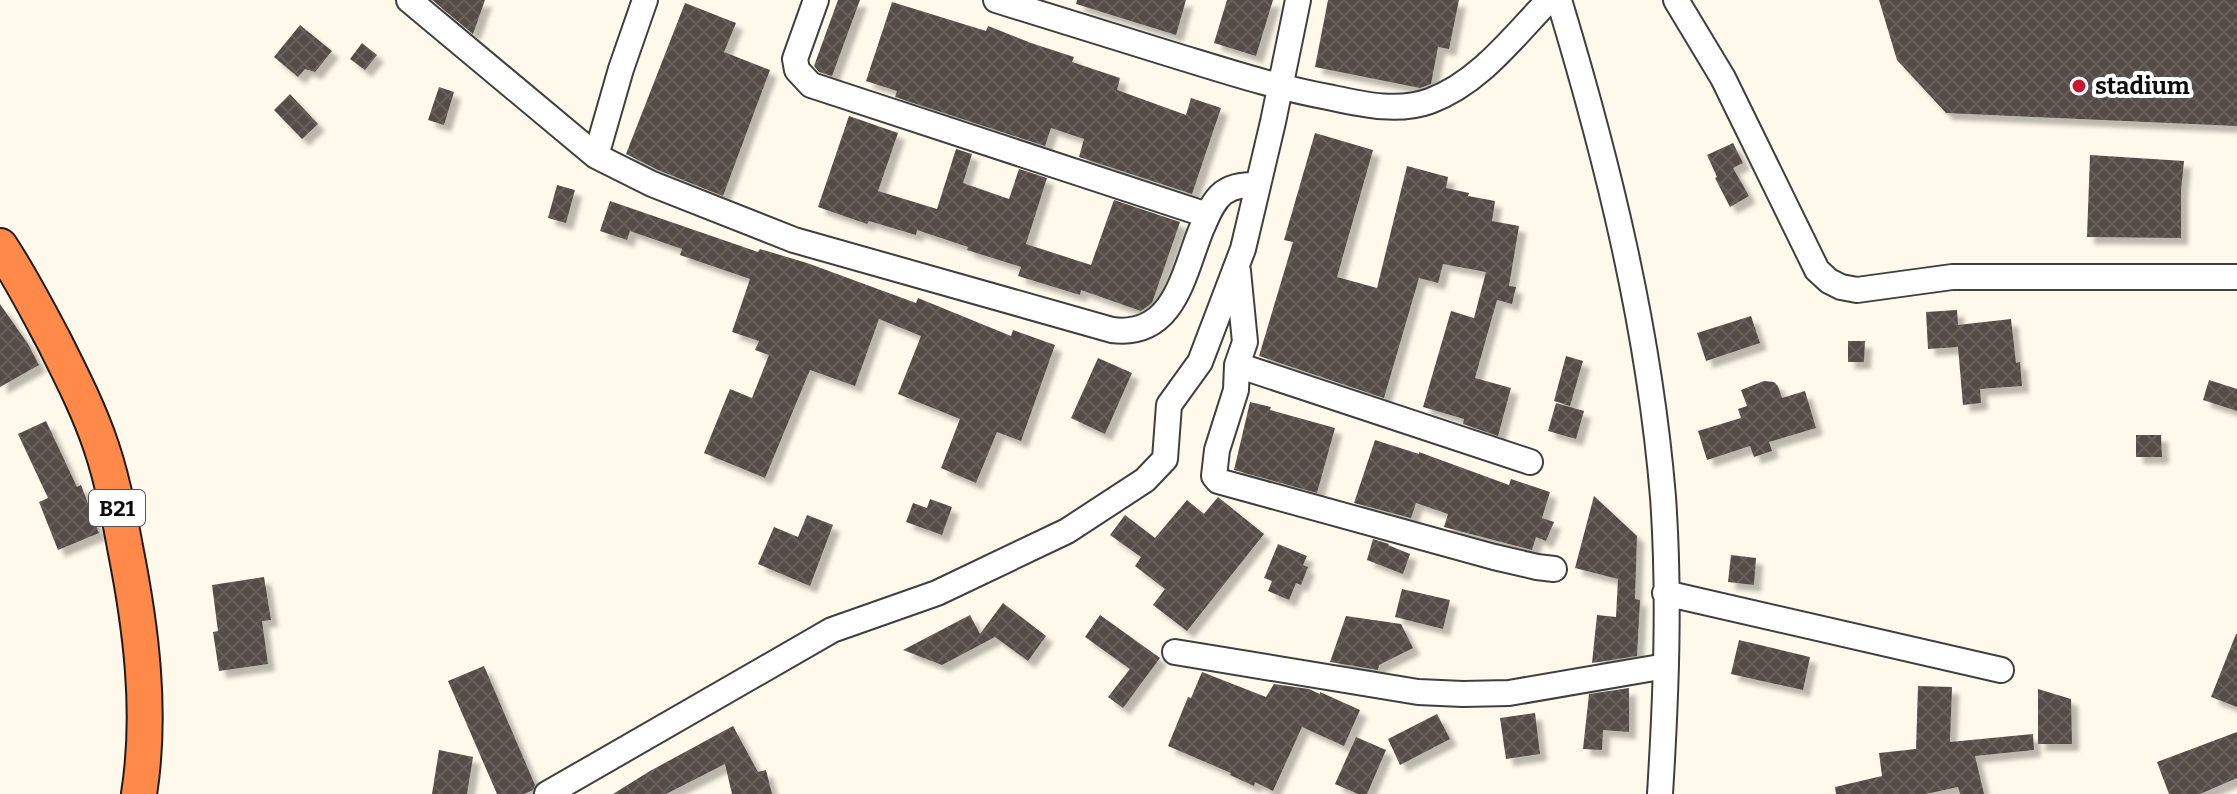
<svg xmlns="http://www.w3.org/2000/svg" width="2237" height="794" font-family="Bitter,serif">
<defs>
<pattern id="building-cross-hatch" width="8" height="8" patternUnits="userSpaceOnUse" patternTransform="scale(2)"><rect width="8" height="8" fill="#554b47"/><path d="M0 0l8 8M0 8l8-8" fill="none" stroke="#68605d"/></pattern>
<filter id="shadow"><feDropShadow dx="7" dy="7" stdDeviation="2" flood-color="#0004"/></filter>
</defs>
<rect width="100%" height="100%" fill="#fff9eb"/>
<!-- building -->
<path fill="url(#building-cross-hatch)" filter="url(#shadow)" d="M432 0H485L473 34Z
M838 0H860L832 76 819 72 814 66Z
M1077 0H1186L1176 35 1076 4Z
M1227 0H1273L1256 56 1214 43Z
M1328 0H1459L1449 49 1438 47 1431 84 1420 88 1315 67Z
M1879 0H2237V126L1946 113 1897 60Z
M892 2 986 31 988 26 1031 43 1074 57 1072 62 1120 78 1117 90 1186 115 1191 98 1221 108 1192 194 1079 157 1084 139 1051 128 1045 146 895 97 897 91 866 81Z
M685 3 736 23 724 52 770 70 723 196 658 170 626 154Z
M300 25 332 51 315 72 305 69 298 77 274 57Z
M362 43 377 55 365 70 350 59Z
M439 87 454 92 444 125 428 120Z
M290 94 318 124 302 139 274 110Z
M849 116 898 133 878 191 937 209 956 149 972 154 963 183 1009 199 1019 169 1047 178 1026 244 1091 265 1114 200 1180 222 1152 303 1141 311 1081 290 1080 295 1018 276 1021 267 967 250 968 247 917 230 916 235 869 221 867 224 818 207Z
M1315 133 1373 150 1337 277 1377 288 1407 166 1448 177 1446 188 1469 193 1468 196 1495 201 1492 221 1519 226 1509 286 1516 287 1512 304 1497 300 1475 378 1511 388 1498 436 1463 424 1464 419 1423 407 1451 311 1474 318 1486 272 1443 264 1438 283 1419 278 1384 398 1259 356 1293 242 1284 240Z
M1733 143 1743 163 1733 168 1749 196 1730 207 1715 178 1717 177 1707 155Z
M2090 155 2184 161 2181 191V238L2087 237Z
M557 185 575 190 566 223 548 218Z
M610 201 758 252 760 249 807 263 916 303 918 298 1011 336 1013 330 1055 345 1021 441 997 432 976 483 941 468 960 419 898 394 921 336 879 319 855 386 810 370 765 478 704 453 730 389 752 398 769 355 755 350 759 341 732 332 750 279 680 255 682 249 630 231 627 240 600 231Z
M0 304 28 344 39 365 0 387Z
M1957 310 1958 325 2011 319 2016 363 2020 362 2022 386 1980 389 1981 403 1963 405 1958 347 1928 349 1926 312Z
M1751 316 1760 343 1706 361 1697 333Z
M1848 341H1865L1864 362H1848Z
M1566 356 1583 361 1570 406 1554 401Z
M1098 358 1132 373 1105 434 1071 418Z
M2209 380 2237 389V411L2203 400Z
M1764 381 1774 382 1778 386 1782 398 1805 391 1816 428 1769 442 1772 451 1754 457 1750 446 1707 460 1698 431 1741 418 1738 409 1747 406 1741 390Z
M1250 402 1271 407 1270 410 1335 428 1317 493 1234 470Z
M1556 403 1584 411 1576 439 1548 431Z
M46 421 77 487 81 485 99 533 58 550 39 502 48 498 18 434Z
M2136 435H2161L2162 457H2136Z
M1375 440 1419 454V452L1509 485 1511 479 1550 492 1542 518 1554 522 1546 541 1536 537 1532 550 1444 527 1448 514 1416 503 1411 518 1354 503Z
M1594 496 1637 536 1635 599 1640 600 1637 656 1592 663 1597 615 1616 617 1618 579 1575 568Z
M1218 497 1264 534 1187 631 1153 605 1165 589 1135 566 1141 557 1110 535 1125 515 1155 538 1187 500 1204 514Z
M930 499 952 507 942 535 906 522 913 503 927 508Z
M807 515 833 525 810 586 758 564 774 527 798 537Z
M1373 539 1389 544 1388 545 1410 554 1403 574 1367 560Z
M1278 544 1307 556 1303 565 1308 567 1301 585 1296 583 1289 600 1268 591 1272 581 1264 578Z
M1731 555 1756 558 1754 585 1728 582Z
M264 577 271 620 262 621 268 664 219 671 213 632 218 631 212 585Z
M1402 589 1450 600 1443 629 1395 617Z
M1003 603 1046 636 1028 661 995 637 942 665 903 650 970 615 980 634Z
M1100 615 1160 658 1123 708 1108 697 1130 669 1085 637Z
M1346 616 1401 624 1413 648 1379 665 1378 670 1330 662Z
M2236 634H2237V707L2211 697Z
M1739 640 1810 657 1803 690 1731 674Z
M484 666 535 785 533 790 524 794H497L448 681Z
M1202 672 1266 697 1274 684 1309 689 1320 694V692L1360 710 1344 746 1302 727 1273 791 1255 782 1254 786 1230 775 1231 773 1168 746 1188 697 1191 698Z
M1918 686 1952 687 1950 742 2033 734 2034 750 1975 756 1984 794H1960L1958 787 1926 794H1836L1835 787 1882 776 1879 753 1916 749Z
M1629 688V732L1603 730 1602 750 1583 749 1589 694Z
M2038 689 2071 699 2072 744H2038Z
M1535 713 1540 754 1506 759 1500 718Z
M1437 714 1450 739 1400 765 1388 739Z
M733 726 758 772 766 770 772 794H732L725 764 666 794H613L650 771Z
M2237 732V778L2200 794H2169L2157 762Z
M1356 737 1386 750 1367 794H1358L1335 784Z
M439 750 473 757 467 794H432Z"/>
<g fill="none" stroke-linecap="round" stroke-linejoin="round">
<defs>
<path id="minor" d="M409 0 596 156 652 184 794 240 1112 330C1174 338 1183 275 1201 230 1207 217 1212 202 1223 193 1234 185 1246 185 1258 185
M816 0 795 59 797 70 811 85 1207 215
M996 0C1054 18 1112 36 1170 54 1223 70 1274 87 1328 97 1361 104 1397 113 1430 101 1479 83 1513 37 1549 0
M1559 0C1608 162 1649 328 1663 497 1670 596 1666 696 1660 794
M1676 0 1723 78 1817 270 1829 281 1841 287 1857 290 1952 277H2237
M596 156 621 69 645 0
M1238 271 1245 342 1237 365 1236 390 1217 450 1214 476 1218 481 1494 557 1537 567 1554 569
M1237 365 1530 462
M1665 593 2001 670
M1175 652 1418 692 1463 694 1509 693 1666 666
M547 794 832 630 937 593 1067 531 1145 480 1165 459 1169 405 1200 362 1243 249 1273 122 1298 0"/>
<path id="highway" d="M0 246C20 276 37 309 54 341 71 375 89 410 101 446 112 478 119 513 125 547 141 627 152 712 139 794"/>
</defs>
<!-- minor casing -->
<use href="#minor" stroke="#3f3f3f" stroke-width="28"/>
<!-- highway casing -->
<use href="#highway" stroke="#1d1d1d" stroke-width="38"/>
<!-- minor -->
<use href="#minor" stroke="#fff" stroke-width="24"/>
<!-- highway -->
<use href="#highway" stroke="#ff8949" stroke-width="34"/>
</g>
<!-- markers -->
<circle fill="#c71833" stroke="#fff" stroke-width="3" cx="2079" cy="86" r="8"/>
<g text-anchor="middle" stroke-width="8" stroke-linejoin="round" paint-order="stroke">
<!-- shield labels -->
<rect fill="#fff" stroke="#555" stroke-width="2" x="89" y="490" width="56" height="36" rx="6"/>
<g font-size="22" font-weight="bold" fill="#0c0c0c">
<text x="117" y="516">B21</text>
</g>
<!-- poi labels -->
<g font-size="24" font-weight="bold" fill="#0c0c0c" stroke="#fff" text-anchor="start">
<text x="2095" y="94">stadium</text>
</g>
</g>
</svg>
